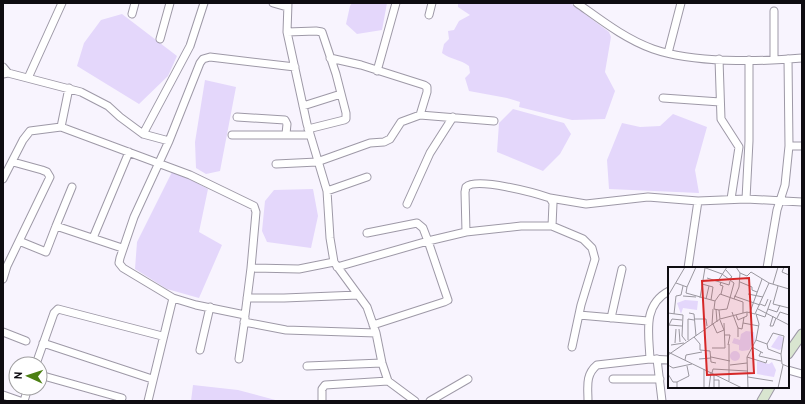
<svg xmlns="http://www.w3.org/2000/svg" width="805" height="404" font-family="'PT Sans',sans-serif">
<rect width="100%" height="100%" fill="#f8f4fe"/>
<!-- water -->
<path fill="#e4d7fb" d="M352 3H387L382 30 357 34 346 24 350 6Z
M458 3H570L609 32 611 37 605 72 615 91 605 119 572 120 519 107 520 102 507 98 469 91 465 78 470 73 469 66C460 59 451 60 442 53L444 44 449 39 448 31 454 30 459 21 470 15 458 7Z
M122 14 177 56 168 76 139 104 77 66 84 43 101 20Z
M205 80 236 87 220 171 206 174 196 168 195 142Z
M513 109 564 123 571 134 560 154 543 171 497 152 499 123Z
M673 114 707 127 695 170 699 193 609 189 607 160 622 123 640 127 660 126Z
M173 170 208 189 199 232 222 245 199 298 167 289 135 269 137 242Z
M313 189 318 216 311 248 267 242 262 231 265 201 274 190Z
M193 385 238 390 279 401H191Z"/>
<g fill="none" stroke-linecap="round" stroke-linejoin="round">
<defs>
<path id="minor" d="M273 3 287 7
M288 3 287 32 307 124 327 191 330 238 334 262 367 307 376 333 382 363 388 381 415 401
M577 3C601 20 625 39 653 49 693 63 759 62 802 58
M132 14 135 3
M429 15 432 3
M287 32 316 31 322 32 336 74 346 113V119L344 120 308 129
M160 39 170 3
M668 53 681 3
M330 58 361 65 424 85 427 87V92L420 115
M719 59 721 119 739 147 731 199
M774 59V11
M3 67 8 73
M377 71 396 3
M3 74 8 73 81 92 108 106 120 117 143 134 169 141
M28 78 62 3
M663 98 720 102
M303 106 341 94
M237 117 285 120 287 124 286 134
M61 127 69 88
M143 134 190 46 204 3
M232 135H309
M789 146H802
M276 164 317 162 370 143 384 142 390 139 401 122 420 115 494 121
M3 179 23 140 30 131 61 127 190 175 254 206 256 212 251 268
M327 191 367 177
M550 198 586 204 648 197 698 201 746 199 802 202
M746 199 749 141V60
M407 204 430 153 453 117
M56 226 72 187
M466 232 465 192 466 187C477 177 535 193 550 198L553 203 552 226
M367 233 417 223 423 228 428 241 466 232 521 226H552L583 239 592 248 595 259 581 305 572 347
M93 238 129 152
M19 241 46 252 56 226 122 248
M337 267 428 241 448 300 444 302 373 325
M688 268 698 201
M767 268 777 210 785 185 789 146 788 59
M3 279 7 266 50 177 47 172 42 170 13 162
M173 298 123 268 119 263 120 258 134 217 169 141 200 63 203 59 210 57 295 67
M247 298H284L358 295
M579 315 648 321
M611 318 622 269
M244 322 286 330 376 333
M3 332 26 341
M43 343 152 379
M200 350 210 307
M239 359 245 318
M650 359C649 334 642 305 669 291
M657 359 662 401
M36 364 54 313 58 309 162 336
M307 366 382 363
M788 370 802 374
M40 375 122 398
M613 379H660
M3 395 20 401
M24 401 28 388
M148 401 173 298 196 305 245 315 251 268 299 269 334 262
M322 401V389L325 385 388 381
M430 401 468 379
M588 401C588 387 585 375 597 365L650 359 669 360"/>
<path id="secondary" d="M788 354 802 334
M762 401 770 387"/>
</defs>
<!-- minor casing -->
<use href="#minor" stroke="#9e99a7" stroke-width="9"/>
<!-- secondary casing -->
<use href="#secondary" stroke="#9e99a7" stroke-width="11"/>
<!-- minor -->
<use href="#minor" stroke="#fff" stroke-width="7"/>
<!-- secondary -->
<use href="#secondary" stroke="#d9e5d0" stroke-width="9"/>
</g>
<!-- overview -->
<g transform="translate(668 267)">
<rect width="121" height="121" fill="#f8f4fe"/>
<path d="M17 33 30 34 29 43 15 41 13 47 9 36ZM78 64 86 65 87 73 81 83 74 84 71 83V78L64 76 66 71 72 73 73 67ZM111 68 116 71 114 82 111 83 103 80ZM62 89a5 5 0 1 1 10 0a5 5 0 1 1-10 0ZM89 94 101 97 104 95 108 103 106 110 89 107Z" fill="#e4d7fb"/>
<path fill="none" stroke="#9a979f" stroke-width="1" d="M35 0 54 7 66 16 59 42 51 43M68 0 72 6 79 9 83 5 101 16 121 22M116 0 114 5 121 8M58 3 64 10 60 13M39 11 61 18 62 14M50 14 59 0M72 15 84 20V23L89 25M8 16 19 20 18 26 47 34 46 42 51 43 52 52M34 17 45 20 43 33M105 17 110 0M110 19 105 37 121 41M19 20 28 0M53 27 55 19 52 18 53 15M80 27 95 30M0 29 17 0M15 29 28 30M66 29 92 38M32 31 37 1M38 32 41 19M66 32 71 20 72 6M47 34 52 27 75 35V46M92 37 97 39 100 32M48 42 49 55M90 42 121 58M100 42 109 45 112 38M64 45 70 61V70M82 45 94 12M0 46 15 48 14 69 18 74M21 46 26 47 28 69M6 47 8 29 13 28 15 19M88 47 97 50 103 33M68 48 70 53 79 49V45M105 49 102 59H105L108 51M109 51 112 45 121 48M26 52H38L39 59M75 56 91 59M45 57 49 66 56 63 52 53M1 58 14 59M44 58 45 42M0 60 4 52 14 53M70 61 74 62 76 50M11 62 12 75M57 68H62L60 78M26 70 32 77V83L42 84 43 95 48 96M20 73V52L26 53M88 73 99 77 100 82 113 87 114 97 121 100M7 76 8 62M99 77 105 66 116 69 113 87M3 78 16 76M84 80 95 86M44 81H57L56 56M0 85 74 121M93 85 91 89 113 94M0 88 52 52 79 45 87 47 101 16M43 90 62 94M79 90 98 96 99 93M31 92 43 91M17 93 18 88 34 85M0 98 5 101 24 97M62 98 79 96M36 102V121M44 106 45 102 79 104M0 107 5 115H9V121M46 108V121M80 110 105 114M46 113H51V121M61 114V77M9 115 21 109 19 99M41 121 43 105M80 121 79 90 88 73 91 57 88 47M110 121 115 98"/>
<path fill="#d62828" fill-opacity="0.15" stroke="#d62828" stroke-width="2" d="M81 11 86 106 39 108 34 14Z"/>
<rect width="121" height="121" fill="none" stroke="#0e0c11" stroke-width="2"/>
</g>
<!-- border -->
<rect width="805" height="404" fill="none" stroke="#0e0c11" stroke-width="8"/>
<!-- north arrow -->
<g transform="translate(28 376) rotate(273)"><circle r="19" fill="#ffffff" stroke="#9f9ea0"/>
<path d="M0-3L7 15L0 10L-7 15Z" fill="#4c8013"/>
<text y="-6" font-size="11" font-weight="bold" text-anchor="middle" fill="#0e0c11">N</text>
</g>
</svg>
